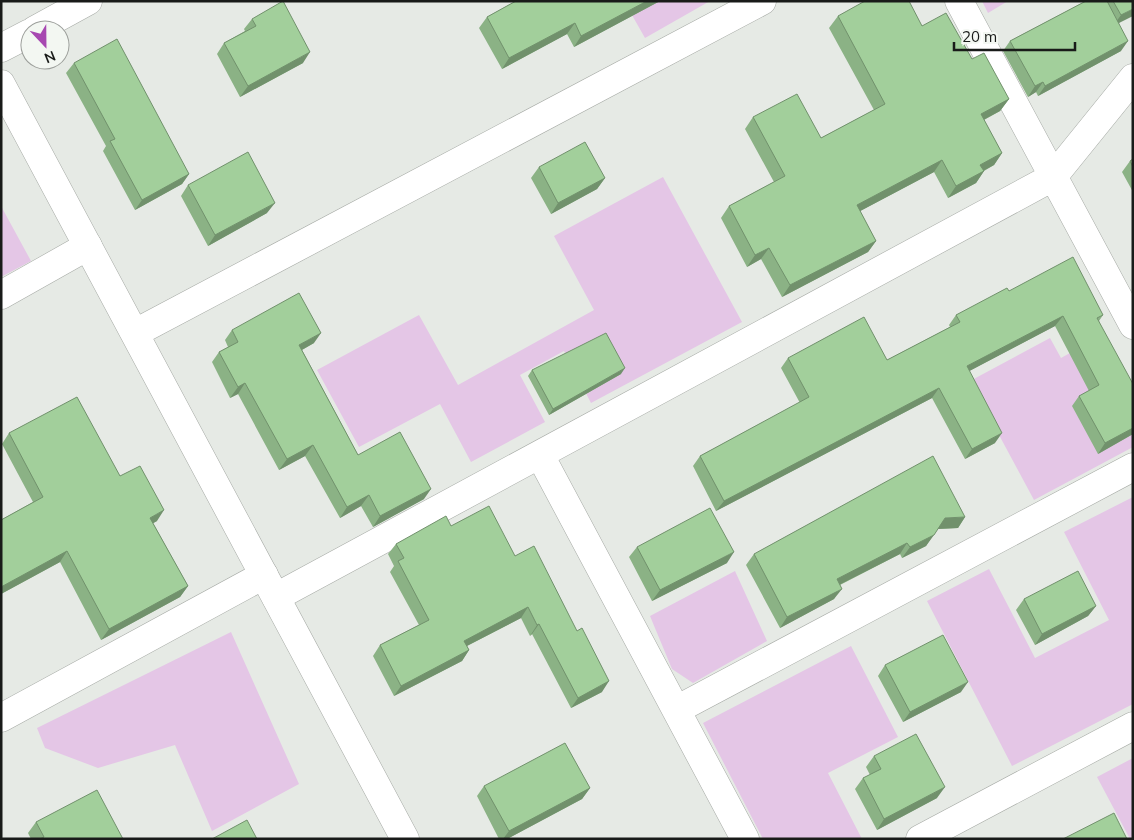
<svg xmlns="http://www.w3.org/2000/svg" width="1134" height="840" font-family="Mulish,sans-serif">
<rect width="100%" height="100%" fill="#e6eae5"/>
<!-- green -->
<path fill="#e4c6e6" d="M624 1H710L645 38Z
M982 1H1008L988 13Z
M663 177 742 322 591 403 564 351 520 375 545 422 471 462 440 404 359 447 317 370 419 315 458 385 594 310 554 236Z
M1 206 31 261 1 277Z
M1104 334 1133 387V447L1034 500 970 381 1050 338 1061 358Z
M1133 497V704L1012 766 927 601 989 569 1035 658 1109 620 1064 532Z
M735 571 767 641 693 683 672 669 650 616Z
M231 632 299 784 212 831 175 745 98 768 45 748 37 728Z
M851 646 898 737 828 773 862 839H763L703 723Z
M1133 758V839H1130L1097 777Z"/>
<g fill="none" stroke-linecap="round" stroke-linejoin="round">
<defs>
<path id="street" d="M959 1 1133 325
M35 30 88 1
M1 48 30 33
M1 295 88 246
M135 333 762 1
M540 455 745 839
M276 597 1053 177 1133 78
M676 710 1133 467
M1 718 264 575
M920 839 1133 726"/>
<path id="secondary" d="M1 84 405 839"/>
</defs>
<!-- street casing -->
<use href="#street" stroke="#a6aaa5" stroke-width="29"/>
<!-- secondary casing -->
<use href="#secondary" stroke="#a6aaa5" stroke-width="29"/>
<!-- street -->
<use href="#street" stroke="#fff" stroke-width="28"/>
<!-- secondary -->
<use href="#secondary" stroke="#fff" stroke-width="28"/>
</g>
<!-- wall -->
<path fill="#8bb285" d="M516 1H660L574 47 567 34 502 69 479 28 487 17Z
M1086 1H1133L1119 23 1121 51 1038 96 1036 92 1028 97 1003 51 1010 41Z
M838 16 922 26 972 59 1009 99 1000 111 984 120 1002 153 994 165 984 171 976 183 948 198 934 172 860 211 876 241 868 252 782 297 761 259 747 267 721 218 729 206 774 182 745 129 753 117 821 138 874 110 829 28Z
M252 19 303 63 240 97 217 54 224 43 245 31 244 29Z
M74 63 189 174 182 184 135 210 103 151 106 146 66 73Z
M1133 159V192L1122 172 1130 161Z
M539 167 605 178 597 189 551 214 531 178Z
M188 185 267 213 208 246 181 196Z
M1009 291 1103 315 1099 321 1133 434 1098 454 1072 406 1079 396 1089 391 1055 326 969 371 995 443 965 459 932 398 716 511 693 466 700 456 800 403 781 368 788 358 887 360 950 327 949 325 956 315Z
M232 330 314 343 302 350 358 455 424 499 373 527 361 506 340 518 305 456 279 470 238 394 230 398 212 362 219 352 228 347 225 340Z
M532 370 621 374 549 415 528 376Z
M9 433 120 476 157 521 153 523 188 586 180 597 101 640 60 562 1 594V520L33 502 2 444Z
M965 517 958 528 937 529 926 546 902 558 900 554 840 585 834 599 780 628 746 565 754 554Z
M451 526 515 556 602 692 571 708 532 634 530 636 521 618 467 646 469 650 462 661 394 696 373 656 380 645 419 625 390 572 394 566 388 554 396 544Z
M637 547 727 563 652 601 629 557Z
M1024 599 1096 606 1088 616 1035 645 1016 610Z
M885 665 961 692 903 722 878 676Z
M874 756 937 798 877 830 855 789 863 778 870 775 866 767Z
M484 786 590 788 582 799 507 839H499L477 796Z
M36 822 123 839H31L28 833Z"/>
<!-- shaded-wall -->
<path fill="#71916c" d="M647 1H660L574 47 581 36Z
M1133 9V16L1113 26 1121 15Z
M575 23 567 34 502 69 509 58Z
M1128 41 1121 51 1038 96 1045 86Z
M310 52 303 63 240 97 248 86Z
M1043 82 1036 92 1028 97 1035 86Z
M1009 99 1000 111 972 126 981 114Z
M1002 153 994 165 972 177 980 165Z
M942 160 934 172 849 217 857 205Z
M984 171 976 183 948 198 956 186Z
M189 174 182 184 135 210 142 200Z
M605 178 597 189 551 214 558 203Z
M275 203 267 213 208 246 215 235Z
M876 241 868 252 782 297 790 285Z
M769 248 761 259 747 267 755 255Z
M1063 316 1055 326 960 376 967 366Z
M321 333 314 343 291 356 299 345Z
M625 368 621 374 549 415 553 409Z
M245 383 238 394 230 398 238 387Z
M939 388 932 398 716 511 724 501Z
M1133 428V434L1098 454 1105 443Z
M1002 433 995 443 965 459 972 449Z
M313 445 305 456 279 470 287 459Z
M431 489 424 499 373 527 380 516Z
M369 495 361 506 340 518 347 507Z
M164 510 157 521 143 529 150 518Z
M965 517 958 528 937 529 945 518Z
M934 535 926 546 902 558 910 547Z
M907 543 900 554 829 590 837 579Z
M67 551 60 562 1 594V587Z
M734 552 727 563 652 601 660 590Z
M188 586 180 597 101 640 109 629Z
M842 589 834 599 780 628 787 617Z
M1096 606 1088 616 1035 645 1042 634Z
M528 607 521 618 457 651 464 641Z
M539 624 532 634 530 636 537 625Z
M469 650 462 661 394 696 401 686Z
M609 681 602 692 571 708 578 698Z
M968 682 961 692 903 722 910 712Z
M945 787 937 798 877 830 884 819Z
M590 788 582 799 507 839H503L509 831Z"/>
<!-- building -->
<path fill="#a2cf9b" stroke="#71916c" d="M283 1 310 52 248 86 224 43 256 26 252 19Z
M516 1H647L581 36 575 23 509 58 487 17Z
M865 1H909L922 26 946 13 972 59 984 53 1009 99 981 114 1002 153 980 165 984 171 956 186 942 160 857 205 876 241 790 285 769 248 755 255 729 206 785 176 753 117 797 94 821 138 885 104 838 16Z
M1086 1H1107L1128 41 1045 86 1043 82 1035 86 1010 41Z
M1113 1H1133V9L1121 15Z
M117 39 189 174 142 200 110 141 115 139 74 63Z
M585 142 605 178 558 203 539 167Z
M248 152 275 203 215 235 188 185Z
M1133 159V167L1130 161Z
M1073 257 1103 315 1097 318 1133 384V428L1105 443 1079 396 1099 385 1063 316 967 366 1002 433 972 449 939 388 724 501 700 456 809 397 788 358 864 317 887 360 960 322 956 315 1007 288 1009 291Z
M299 293 321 333 299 345 358 455 400 432 431 489 380 516 369 495 347 507 313 445 287 459 245 383 238 387 219 352 238 342 232 330Z
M606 333 625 368 553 409 532 370Z
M77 397 120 476 140 466 164 510 150 518 188 586 109 629 67 551 1 587V520L43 497 9 433Z
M933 456 965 517 945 518 934 535 910 547 907 543 837 579 842 589 787 617 754 554Z
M489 506 515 556 534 546 577 631 582 628 609 681 578 698 539 624 537 625 528 607 464 641 469 650 401 686 380 645 429 620 398 561 404 558 396 544 446 516 451 526Z
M710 508 734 552 660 590 637 547Z
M1078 571 1096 606 1042 634 1024 599Z
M943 635 968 682 910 712 885 665Z
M916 734 945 787 884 819 863 778 881 769 874 756Z
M565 743 590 788 509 831 484 786Z
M97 790 123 839H40L44 837 36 822Z
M1114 813 1127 839H1063Z
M247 820 257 839H212Z"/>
<!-- border -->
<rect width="1134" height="840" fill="none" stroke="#191b19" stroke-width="5"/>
<!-- north arrow -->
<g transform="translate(45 45) rotate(158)"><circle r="24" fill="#f3f7f2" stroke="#9c9f9b"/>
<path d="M0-4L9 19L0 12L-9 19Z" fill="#a748b1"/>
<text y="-8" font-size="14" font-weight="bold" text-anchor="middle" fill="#191b19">N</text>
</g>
<!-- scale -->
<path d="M954 42v8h121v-8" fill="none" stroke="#191b19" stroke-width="2.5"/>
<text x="962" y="42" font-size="15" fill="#191b19" stroke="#f3f7f2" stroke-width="4" paint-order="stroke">20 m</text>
</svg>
